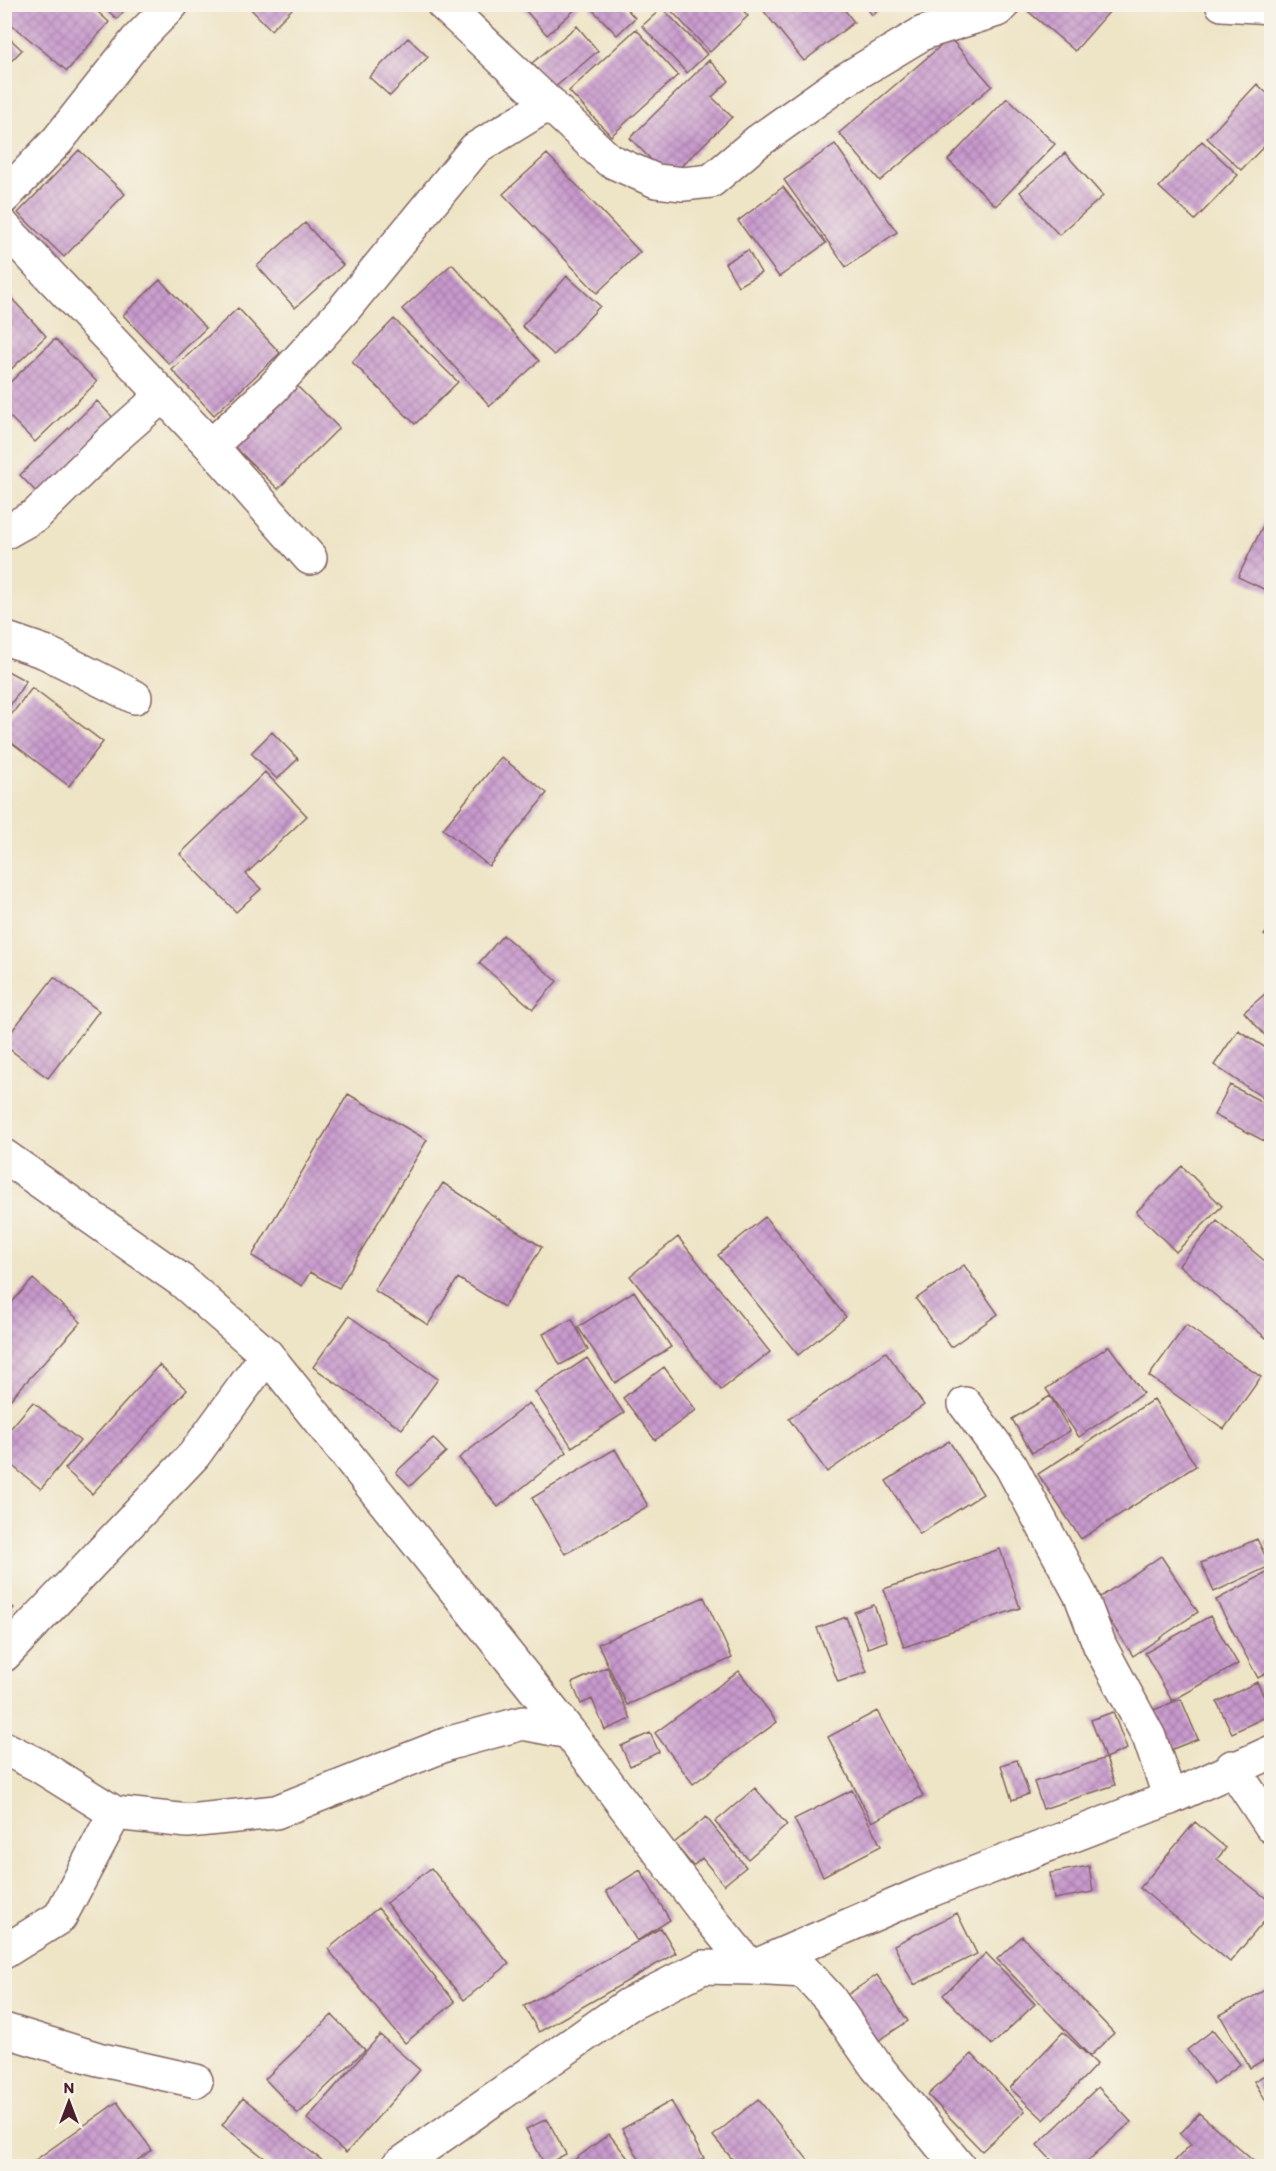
<svg xmlns="http://www.w3.org/2000/svg" width="1276" height="2171" font-family="Itim,sans-serif">
<defs>
<pattern id="building-cross-hatch" width="8" height="8" patternUnits="userSpaceOnUse" patternTransform="scale(1.5)"><rect width="8" height="8" fill="#c89acd"/><path d="M0 0l8 8M0 8l8-8" fill="none" stroke="#a47da7"/></pattern>
</defs>
<rect width="100%" height="100%" fill="#f7f3e8"/>
<filter id="ink" filterUnits="userSpaceOnUse"><feTurbulence type="fractalNoise" baseFrequency=".0167" numOctaves="2"/><feDisplacementMap in="SourceGraphic" scale="12" xChannelSelector="R" yChannelSelector="G"/><feConvolveMatrix kernelMatrix="1 2 1 2 8 2 1 2 1" color-interpolation-filters="sRGB"/></filter>
<filter id="wash" filterUnits="userSpaceOnUse"><feTurbulence type="fractalNoise" baseFrequency=".008" numOctaves="4" result="noise"/><feDisplacementMap in="SourceGraphic" scale="24" xChannelSelector="R" yChannelSelector="G"/><feGaussianBlur stdDeviation="1.35" result="paint"/><feColorMatrix in="noise" values="0 0 0 0 0 0 0 0 0 0 0 0 0 0 0 0 0 1.4 0 .05"/><feComposite in="paint" operator="in"/></filter>
<g filter="url(#wash)">
<rect width="100%" height="100%" fill="#eee4c6"/>
<g id="blocks">
<!-- building -->
<path fill="url(#building-cross-hatch)" d="M4 4H89L109 22 67 71 4 18Z
M101 4H130L117 19Z
M246 4H297L271 30Z
M520 4H581L547 35Z
M587 4H622L635 18 617 35Z
M665 4H737L748 16 710 52Z
M758 4H840L854 22 804 61Z
M864 4H885L872 15Z
M1025 4H1116L1075 51 1023 7Z
M662 8 707 54 687 73 642 26Z
M577 26 598 51 554 88 532 63Z
M636 29 678 75 611 136 569 91Z
M4 33 22 50 4 68Z
M408 38 428 57 390 96 369 77Z
M950 38 992 86 880 181 839 133Z
M709 60 729 81 712 97 732 117 669 178 630 138Z
M1257 84 1272 98V138L1241 170 1207 138Z
M1007 98 1055 144 996 206 948 160Z
M1202 141 1238 175 1195 220 1159 187Z
M835 144 897 232 846 267 784 180Z
M79 150 125 194 64 257 18 213Z
M1065 153 1103 196 1059 235 1020 192Z
M547 154 640 252 597 293 503 194Z
M783 187 826 243 779 277 738 221Z
M305 223 343 265 295 308 257 266Z
M748 250 761 273 738 286 725 263Z
M452 264 539 361 490 406 402 309Z
M567 276 600 306 554 355 522 326Z
M160 280 206 328 169 364 123 315Z
M5 291 46 336 5 375Z
M238 308 280 353 214 415 172 370Z
M394 319 458 382 415 424 352 362Z
M55 339 97 382 35 442 4 411V388Z
M294 383 339 428 278 489 232 444Z
M97 401 119 424 41 497 20 475Z
M1272 507V593L1238 577Z
M4 669 26 681 4 715Z
M32 688 103 742 69 786 4 737V724Z
M272 732 298 759 277 779 251 753Z
M501 757 547 793 489 866 443 829Z
M265 772 307 816 246 874 261 889 236 912 180 854Z
M1272 926V940L1264 935Z
M503 935 557 981 533 1009 479 963Z
M54 977 99 1011 48 1078 4 1045V1041Z
M1272 988V1043L1244 1012Z
M1238 1030 1272 1052V1090L1265 1099 1214 1065Z
M1230 1085 1272 1107V1145L1214 1115Z
M348 1094 427 1140 339 1288 310 1272 302 1286 252 1256Z
M1182 1166 1222 1206 1176 1252 1136 1212Z
M443 1183 542 1247 504 1307 458 1278 428 1325 374 1290Z
M765 1217 846 1317 798 1355 718 1255Z
M1217 1221 1272 1267V1332L1266 1338 1179 1265Z
M678 1237 770 1352 721 1390 630 1276Z
M964 1265 998 1314 951 1347 916 1299Z
M33 1279 81 1322 4 1406V1311Z
M634 1291 671 1347 615 1383 578 1327Z
M349 1316 438 1379 402 1429 313 1367Z
M572 1319 588 1350 560 1365 543 1334Z
M1186 1325 1261 1377 1224 1429 1149 1376Z
M1109 1346 1143 1393 1079 1437 1046 1389Z
M886 1352 924 1405 827 1472 789 1419Z
M587 1358 624 1413 572 1447 535 1392Z
M159 1365 187 1390 92 1494 65 1469Z
M664 1367 696 1410 655 1440 623 1398Z
M1050 1396 1070 1431 1032 1453 1012 1419Z
M1154 1399 1196 1466 1081 1539 1038 1474Z
M33 1402 80 1441 41 1489 4 1459V1436Z
M529 1403 567 1452 498 1507 459 1458Z
M433 1438 446 1452 410 1486 396 1472Z
M949 1441 983 1494 920 1534 886 1481Z
M615 1449 648 1506 565 1554 532 1498Z
M1257 1539 1270 1566 1214 1592 1201 1563Z
M1272 1539V1556L1264 1542Z
M1000 1549 1020 1608 904 1647 884 1589Z
M1161 1556 1198 1612 1133 1656 1096 1600Z
M1272 1570V1670L1258 1678 1216 1600Z
M704 1597 732 1658 627 1705 598 1644Z
M4 1601 14 1608 4 1620Z
M874 1605 887 1641 868 1648 854 1612Z
M1210 1616 1238 1664 1172 1701 1145 1653Z
M846 1617 867 1672 838 1682 817 1628Z
M607 1667 631 1719 605 1730 592 1699 581 1704 572 1683Z
M739 1671 777 1722 693 1784 655 1733Z
M1257 1682 1272 1714 1232 1733 1217 1702Z
M1181 1699 1198 1739 1165 1752 1149 1712Z
M877 1711 923 1796 872 1822 828 1737Z
M1113 1712 1127 1749 1105 1758 1091 1720Z
M650 1733 659 1752 630 1766 621 1746Z
M1106 1758 1115 1785 1043 1809 1034 1782Z
M1017 1760 1029 1794 1012 1800 1001 1765Z
M755 1788 787 1825 748 1859 715 1822Z
M852 1790 881 1846 823 1876 794 1819Z
M706 1817 746 1867 724 1885 702 1858 693 1866 674 1843Z
M1195 1822 1226 1848 1217 1859 1272 1903V1912L1230 1962 1140 1888Z
M1089 1866 1093 1892 1054 1899 1050 1873Z
M431 1868 509 1964 464 2000 386 1903Z
M640 1870 670 1920 637 1941 606 1891Z
M378 1908 455 2002 405 2043 328 1949Z
M957 1913 977 1954 914 1985 894 1945Z
M661 1928 676 1953 539 2032 524 2006Z
M1022 1936 1114 2033 1090 2056 997 1959Z
M986 1953 1035 2004 992 2045 943 1995Z
M877 1975 908 2021 872 2045 841 1999Z
M1272 1986V2055L1250 2068 1220 2015Z
M332 2015 365 2050 298 2114 265 2079Z
M1213 2030 1240 2064 1214 2084 1187 2050Z
M1063 2032 1097 2064 1044 2120 1010 2088Z
M380 2035 420 2070 346 2153 307 2119Z
M972 2054 1025 2111 982 2151 928 2095Z
M1272 2071V2111L1254 2081Z
M1098 2087 1131 2122 1082 2166H1057L1037 2145Z
M243 2098 329 2166H275L222 2125Z
M758 2099 813 2166H738L713 2136Z
M671 2101 704 2158 688 2166H643L622 2129Z
M117 2102 152 2150 129 2166H27Z
M1199 2113 1259 2166H1170L1191 2144 1180 2134Z
M547 2119 566 2154 545 2165 526 2129Z
M609 2134 634 2166H566Z"/>
</g>
</g>
<g filter="url(#ink)">
<use href="#blocks" fill-opacity="0" stroke="#836461" stroke-width="1.5"/>
<g fill="none" stroke-linecap="round" stroke-linejoin="round">
<defs>
<path id="street" d="M443 4 609 160 656 181 683 184 711 181 757 142 840 83 923 33 997 10 1003 4
M1222 4 1272 7
M4 197 58 140 137 40 172 4
M4 227 211 446 310 558
M211 446 273 388 345 308 475 149 550 103
M4 533 36 515 112 440 162 396
M4 638 45 652 135 697
M4 1156 182 1281 267 1355 569 1732 704 1911 751 1968 804 1971 829 1998 876 2066 958 2166
M965 1404 1011 1466 1081 1596 1100 1646 1149 1737 1170 1798
M4 1655 194 1455 267 1355
M4 1748 38 1765 115 1813 188 1821 276 1812 450 1743 523 1723 569 1732
M1232 1767 1272 1827
M4 1952 60 1917 115 1813
M4 2030 98 2059 196 2081
M398 2166 628 2005 703 1967 751 1968 923 1893 1170 1798 1272 1752"/>
</defs>
<!-- street casing -->
<use href="#street" stroke="#836461" stroke-width="36"/>
<!-- street -->
<use href="#street" stroke="#fff" stroke-width="33"/>
</g>
</g>
<!-- margin -->
<rect width="1276" height="2171" fill="none" stroke="#f7f3e8" stroke-width="24"/>
<!-- north arrow -->
<g transform="translate(69 2102)" stroke="#f7f3e8" stroke-width="4.5" paint-order="stroke">
<path d="M0-4.5L10 22L0 15L-10 22Z" fill="#4a1f2b"/>
<text y="-9" font-size="16" font-weight="bold" text-anchor="middle" fill="#4a1f2b">N</text>
</g>
</svg>
